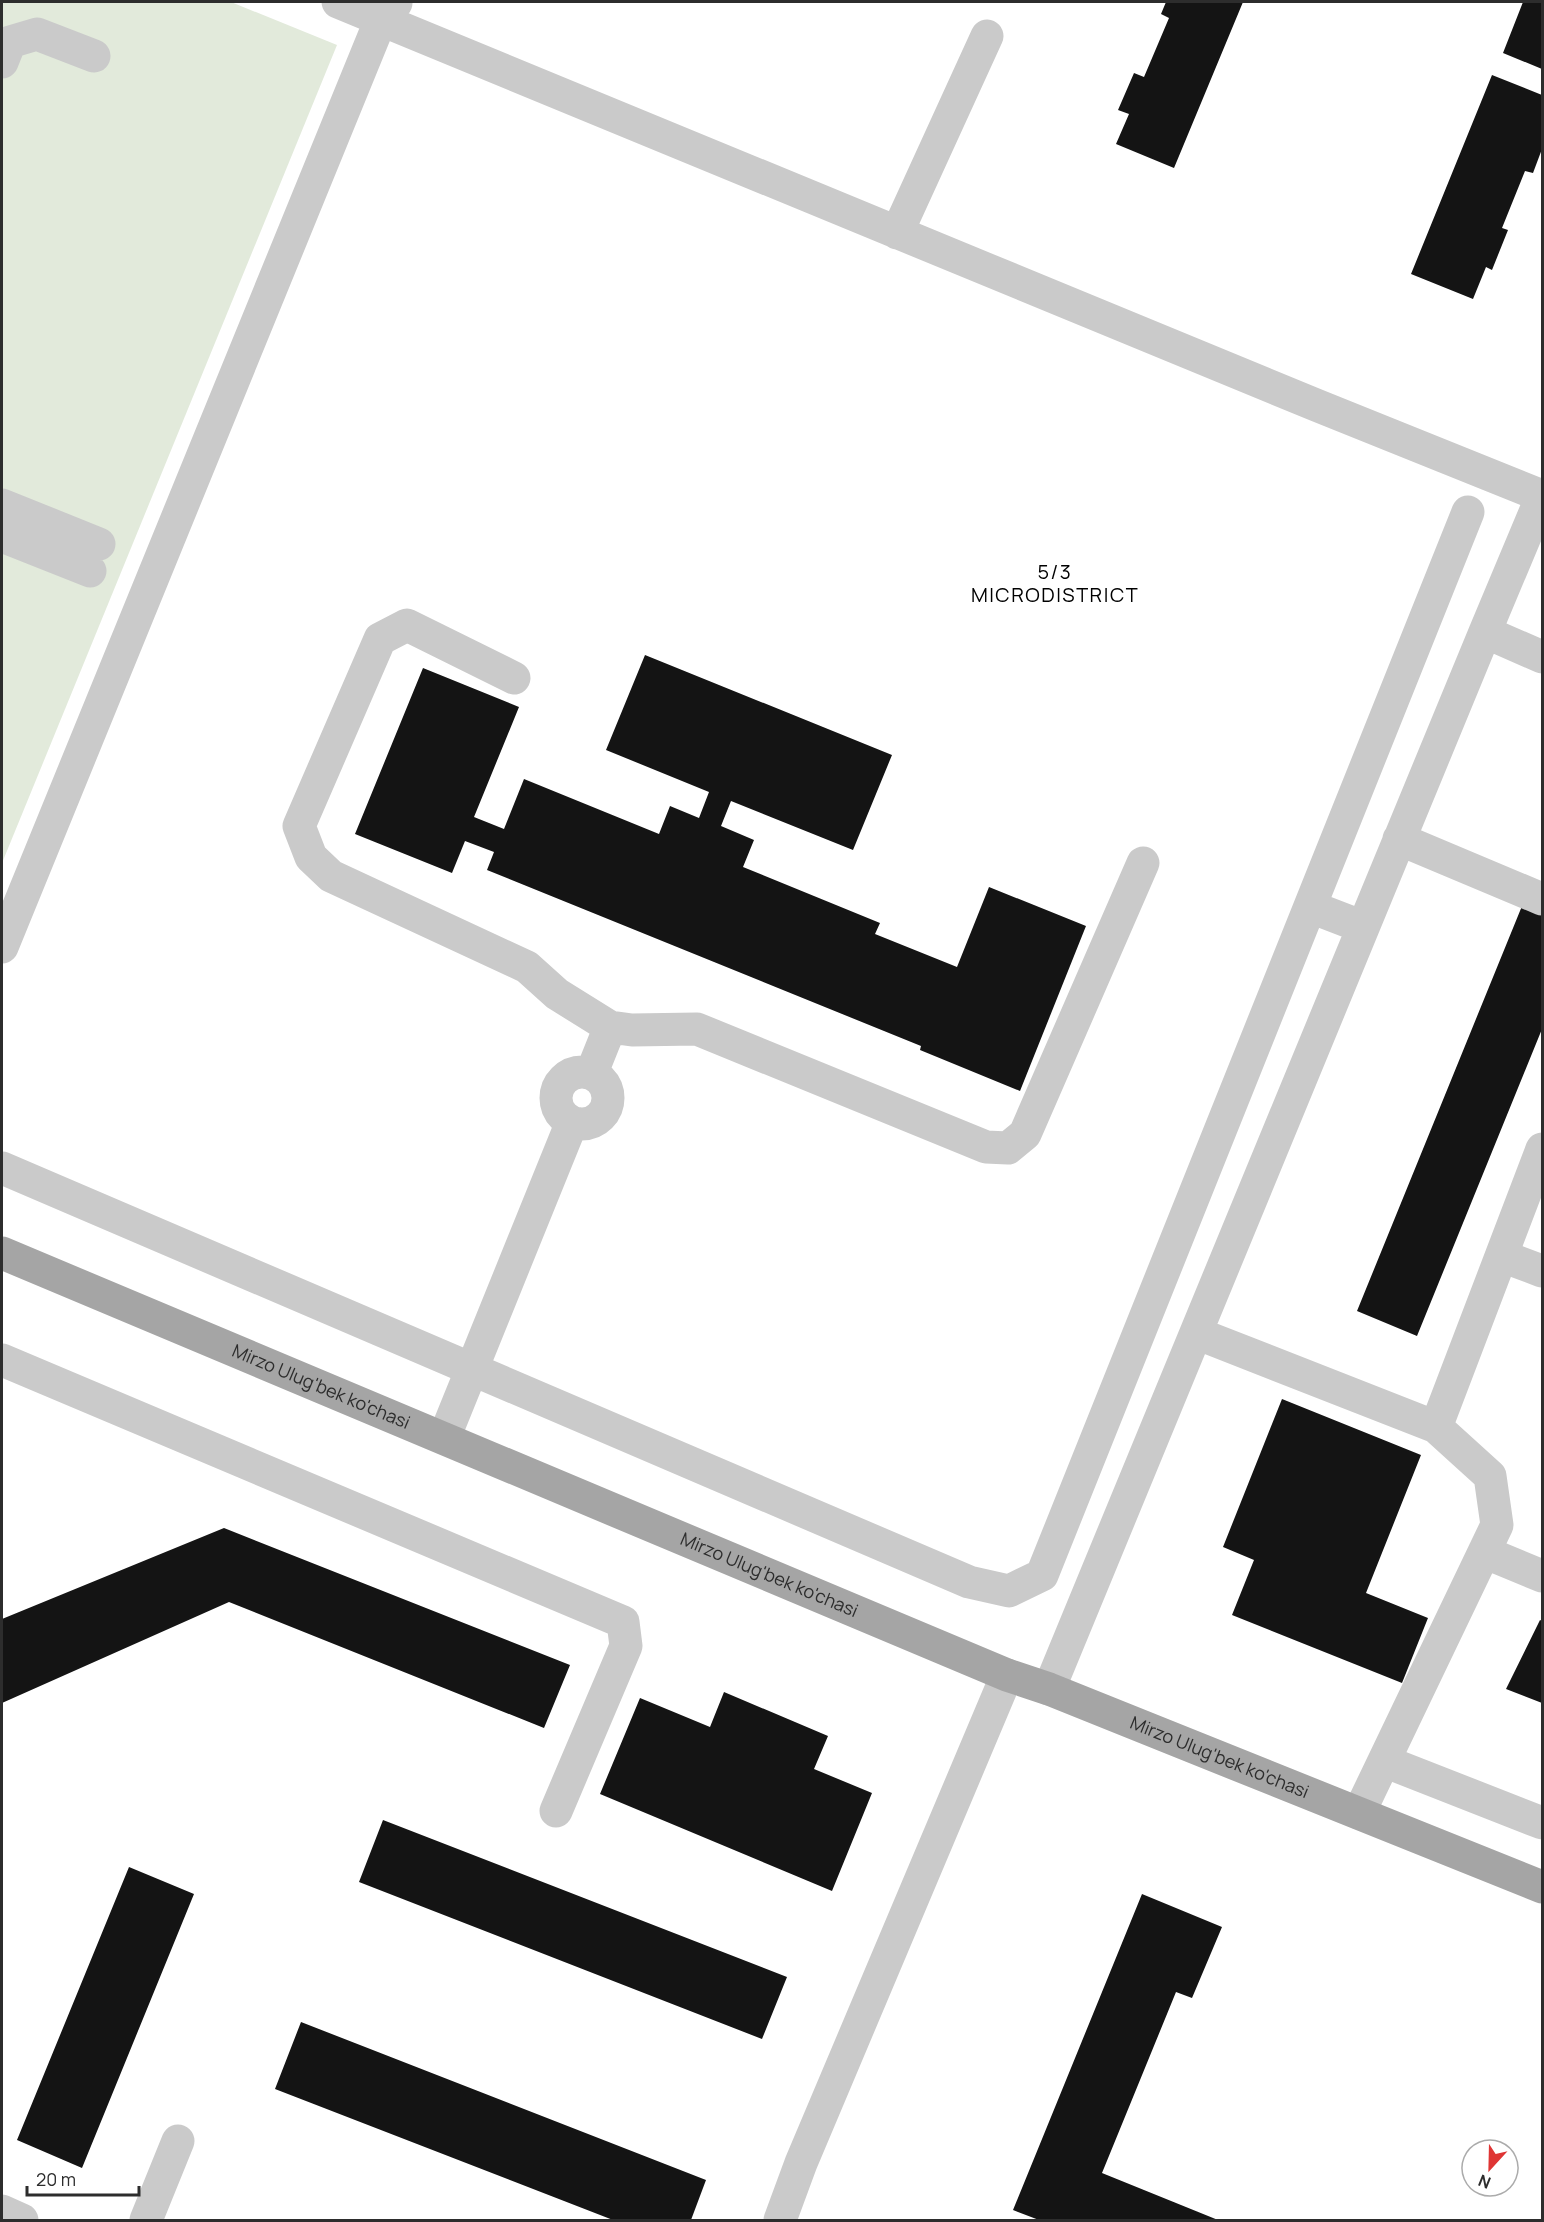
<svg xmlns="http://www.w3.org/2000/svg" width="1544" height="2222" font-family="Manrope,sans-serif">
<rect width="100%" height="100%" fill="#fff"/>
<!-- green -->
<path fill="#e2eadb" d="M2 2H231L337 45 2 863Z"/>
<!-- building -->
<path fill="#141414" d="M1166 2H1243L1174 168 1116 144 1129 114 1118 110 1134 73 1144 77 1169 18 1161 14Z
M1523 2H1542V69L1503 53Z
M1492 75 1542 95V127L1541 131 1542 132V149L1533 173 1525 171 1502 228 1508 230 1492 270 1486 267 1473 299 1411 274Z
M645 655 892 755 853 850 731 801 721 826 754 840 743 867 880 923 875 934 957 967 989 887 1086 926 1020 1091 920 1050 921 1046 487 870 494 852 465 841 452 873 355 834 423 668 519 707 474 817 504 829 524 779 659 834 670 806 699 818 709 792 606 750Z
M1522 906 1542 915V1029L1417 1336 1357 1311Z
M1282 1399 1421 1455 1366 1593 1428 1618 1402 1683 1232 1615 1254 1560 1223 1547Z
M224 1528 570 1665 544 1728 229 1602 2 1703V1619Z
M1540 1620 1542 1621V1703L1506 1689Z
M724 1692 828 1736 814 1769 872 1793 832 1891 600 1794 640 1698 710 1727Z
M383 1820 787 1977 762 2039 359 1882Z
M129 1867 194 1894 82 2168 17 2140Z
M1142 1894 1222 1927 1192 1998 1176 1992 1102 2173 1218 2220H1039L1013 2210Z
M301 2022 706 2180 691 2220H613L275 2089Z"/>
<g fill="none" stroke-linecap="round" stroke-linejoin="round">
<!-- minor -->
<path stroke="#cacaca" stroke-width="33" d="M338 2 1316 405 1542 496
M2 62 10 42 37 34 94 56
M897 233 987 36
M2 505 99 544
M2 536 90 571
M1485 632 1542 657
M514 678 407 625 380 639 299 826 311 857 331 876 527 967 557 994 610 1027 592 1072
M1399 839 1542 899
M1311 907 1363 927
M2 947 381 19 396 3
M610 1027 632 1030 697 1029 986 1147 1008 1148 1025 1134 1143 863
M556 1098a26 26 0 1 1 52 0a26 26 0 1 1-52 0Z
M2 1168 969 1582 1009 1591 1042 1575 1468 512
M1502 1256 1542 1271
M1196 1333 1436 1427 1490 1476 1497 1525 1359 1813
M2 1360 623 1622 626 1646 556 1811
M1436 1427 1542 1149
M444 1438 572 1122
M1484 1552 1542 1576
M1049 1689 1485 632 1542 496
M1384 1761 1542 1823
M2 2211 22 2220
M146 2220 178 2141
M780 2220 801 2163 1007 1675"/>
<!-- major -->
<path stroke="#a5a5a5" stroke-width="33" id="s1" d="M2 1253 1007 1675 1049 1689 1542 1887"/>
</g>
<g text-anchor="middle" stroke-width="6" stroke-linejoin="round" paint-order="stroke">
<!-- street labels -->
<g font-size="18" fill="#2d2d2d" stroke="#fff">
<text dy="6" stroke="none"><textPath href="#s1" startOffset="346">Mirzo Ulug'bek ko'chasi</textPath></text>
<text dy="6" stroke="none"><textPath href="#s1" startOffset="832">Mirzo Ulug'bek ko'chasi</textPath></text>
<text dy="6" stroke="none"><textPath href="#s1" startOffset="1318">Mirzo Ulug'bek ko'chasi</textPath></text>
</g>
<!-- neighbourhood labels -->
<g font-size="20" letter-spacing="1.5" fill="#000" stroke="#fff">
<text x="1055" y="579">5/3<tspan x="1055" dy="23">MICRODISTRICT</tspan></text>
</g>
</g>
<!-- border -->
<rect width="1544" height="2222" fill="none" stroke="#2d2d2d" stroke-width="6"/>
<!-- north arrow -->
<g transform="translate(1490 2168) rotate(202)"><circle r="28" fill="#ffffff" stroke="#ababab" stroke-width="1.5"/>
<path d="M0-4.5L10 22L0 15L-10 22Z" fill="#df3534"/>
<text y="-9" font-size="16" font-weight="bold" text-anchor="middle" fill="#2d2d2d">N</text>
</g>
<!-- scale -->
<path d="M27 2186v9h112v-9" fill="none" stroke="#2d2d2d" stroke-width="3"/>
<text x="36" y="2186" font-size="18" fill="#2d2d2d" stroke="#ffffff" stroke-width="4.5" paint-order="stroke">20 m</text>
</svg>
